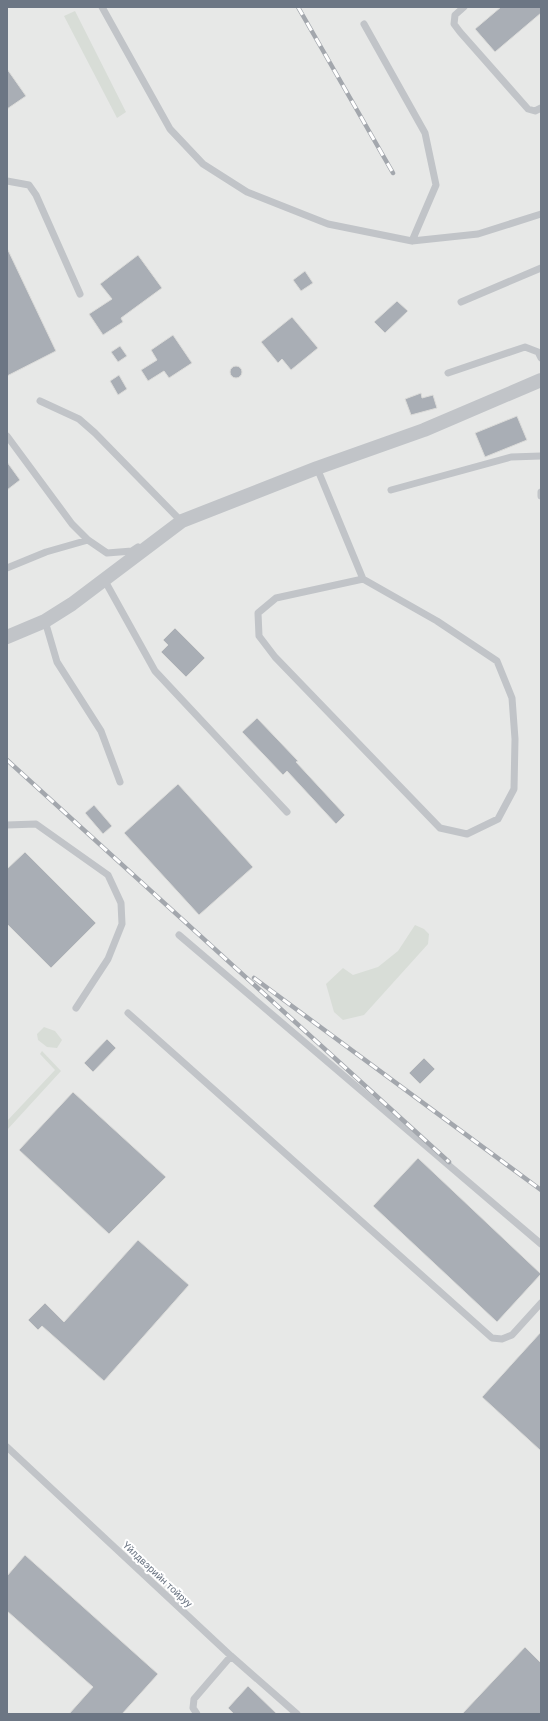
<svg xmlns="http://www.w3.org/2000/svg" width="548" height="1721" font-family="Roboto,sans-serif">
<rect width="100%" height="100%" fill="#f9f9f7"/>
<!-- built -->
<path fill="#e7e8e7" d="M7 7H541V1714H7Z"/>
<!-- green -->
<path fill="#d8ddd7" d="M75 11 126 112 117 118 64 16Z
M415 925 424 929 429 934 428 944 364 1015 343 1020 334 1012 326 984 343 968 353 975 378 967 398 951Z
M44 1027 55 1031 62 1040 57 1048 47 1047 38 1040 37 1034Z
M42 1051 61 1071 7 1130V1121L55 1070 40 1054Z"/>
<!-- building -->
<path fill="#a9aeb5" stroke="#dbdbd9" d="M501 7H541V13L495 52 475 29Z
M7 69 26 96 7 109Z
M7 248 56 351 7 376Z
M138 255 162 288 121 318 123 322 103 335 89 314 112 299 100 284Z
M305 271 313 283 301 291 293 280Z
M397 301 408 311 385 333 374 322Z
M292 317 318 348 291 370 282 359 278 363 261 342Z
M173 335 192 363 169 378 164 371 148 381 141 370 157 360 151 350Z
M120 346 127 356 118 362 111 352Z
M230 372a6 6 0 1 1 12 0a6 6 0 1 1-12 0Z
M119 375 127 389 118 395 110 381Z
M421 393 422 398 433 395 437 408 411 415 405 399Z
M517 416 527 440 485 457 475 433Z
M7 462 20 480 7 490Z
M175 628 205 658 186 677 161 652 168 645 163 640Z
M257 718 298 761 296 762 345 815 336 824 287 771 283 775 242 732Z
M178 784 253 867 199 915 124 833Z
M94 805 112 826 103 834 85 813Z
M25 852 96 923 51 968 7 924V869Z
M107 1039 116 1048 93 1072 84 1063Z
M424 1058 435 1069 420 1084 409 1073Z
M73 1092 166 1177 109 1234 19 1150Z
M418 1158 541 1274 497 1322 373 1206Z
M138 1240 189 1285 104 1381 42 1326 38 1330 28 1320 45 1303 64 1322Z
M541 1332V1451L482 1397Z
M25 1555 158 1674 122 1714H69L93 1687 7 1611V1576Z
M525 1647 541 1663V1714H462Z
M248 1686 277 1714H234L228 1708Z"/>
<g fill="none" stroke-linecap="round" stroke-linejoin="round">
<!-- service -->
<path stroke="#c1c4c8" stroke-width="7" d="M102 7 170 129 203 164 247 192 328 224 412 241 478 234 541 214
M464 7 455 15 454 24 460 32 528 109 535 111 541 108
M364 24 425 133 436 185 412 241
M7 181 29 185 36 195 80 294
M461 302 541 268
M448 373 525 347 538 352 541 358
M40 401 79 419 95 433 182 522
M7 436 72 524 88 540 107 553 132 551 138 547
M317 468 363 579 437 621 497 661 512 698 515 739 514 789 498 819 467 834 440 828 275 657 259 636 258 613 276 598 363 579
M391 490 511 457 541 456
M541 492V496
M7 568 46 552 88 540
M105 581 155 671 287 812
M45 621 57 662 101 731 120 782
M7 825 36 824 108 875 121 903 122 924 108 959 76 1008
M179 935 541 1244
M128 1013 492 1338 502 1339 512 1335 541 1303
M7 1447 231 1656 297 1714
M197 1714 193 1708 194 1699 231 1656"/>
<!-- minor -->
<path stroke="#c1c4c8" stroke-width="14" d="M7 637 45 621 72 604 182 521 317 468 424 430 541 380"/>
<defs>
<path id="rail" d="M298 7 393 173
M7 760 449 1162
M254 978 541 1190"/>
</defs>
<!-- rail casing -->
<use href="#rail" stroke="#a3a7ad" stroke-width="4.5"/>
<!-- rail -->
<use href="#rail" stroke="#fff" stroke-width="3" stroke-dasharray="9" stroke-linecap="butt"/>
</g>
<g text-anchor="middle" stroke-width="4" stroke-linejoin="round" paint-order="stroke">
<!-- street labels -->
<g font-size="10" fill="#6c7684" stroke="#fff">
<text transform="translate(158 1574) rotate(43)" y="4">Үйлдвэрийн тойруу</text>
</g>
</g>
<!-- border -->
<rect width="548" height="1721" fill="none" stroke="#6c7684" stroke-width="16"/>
</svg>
